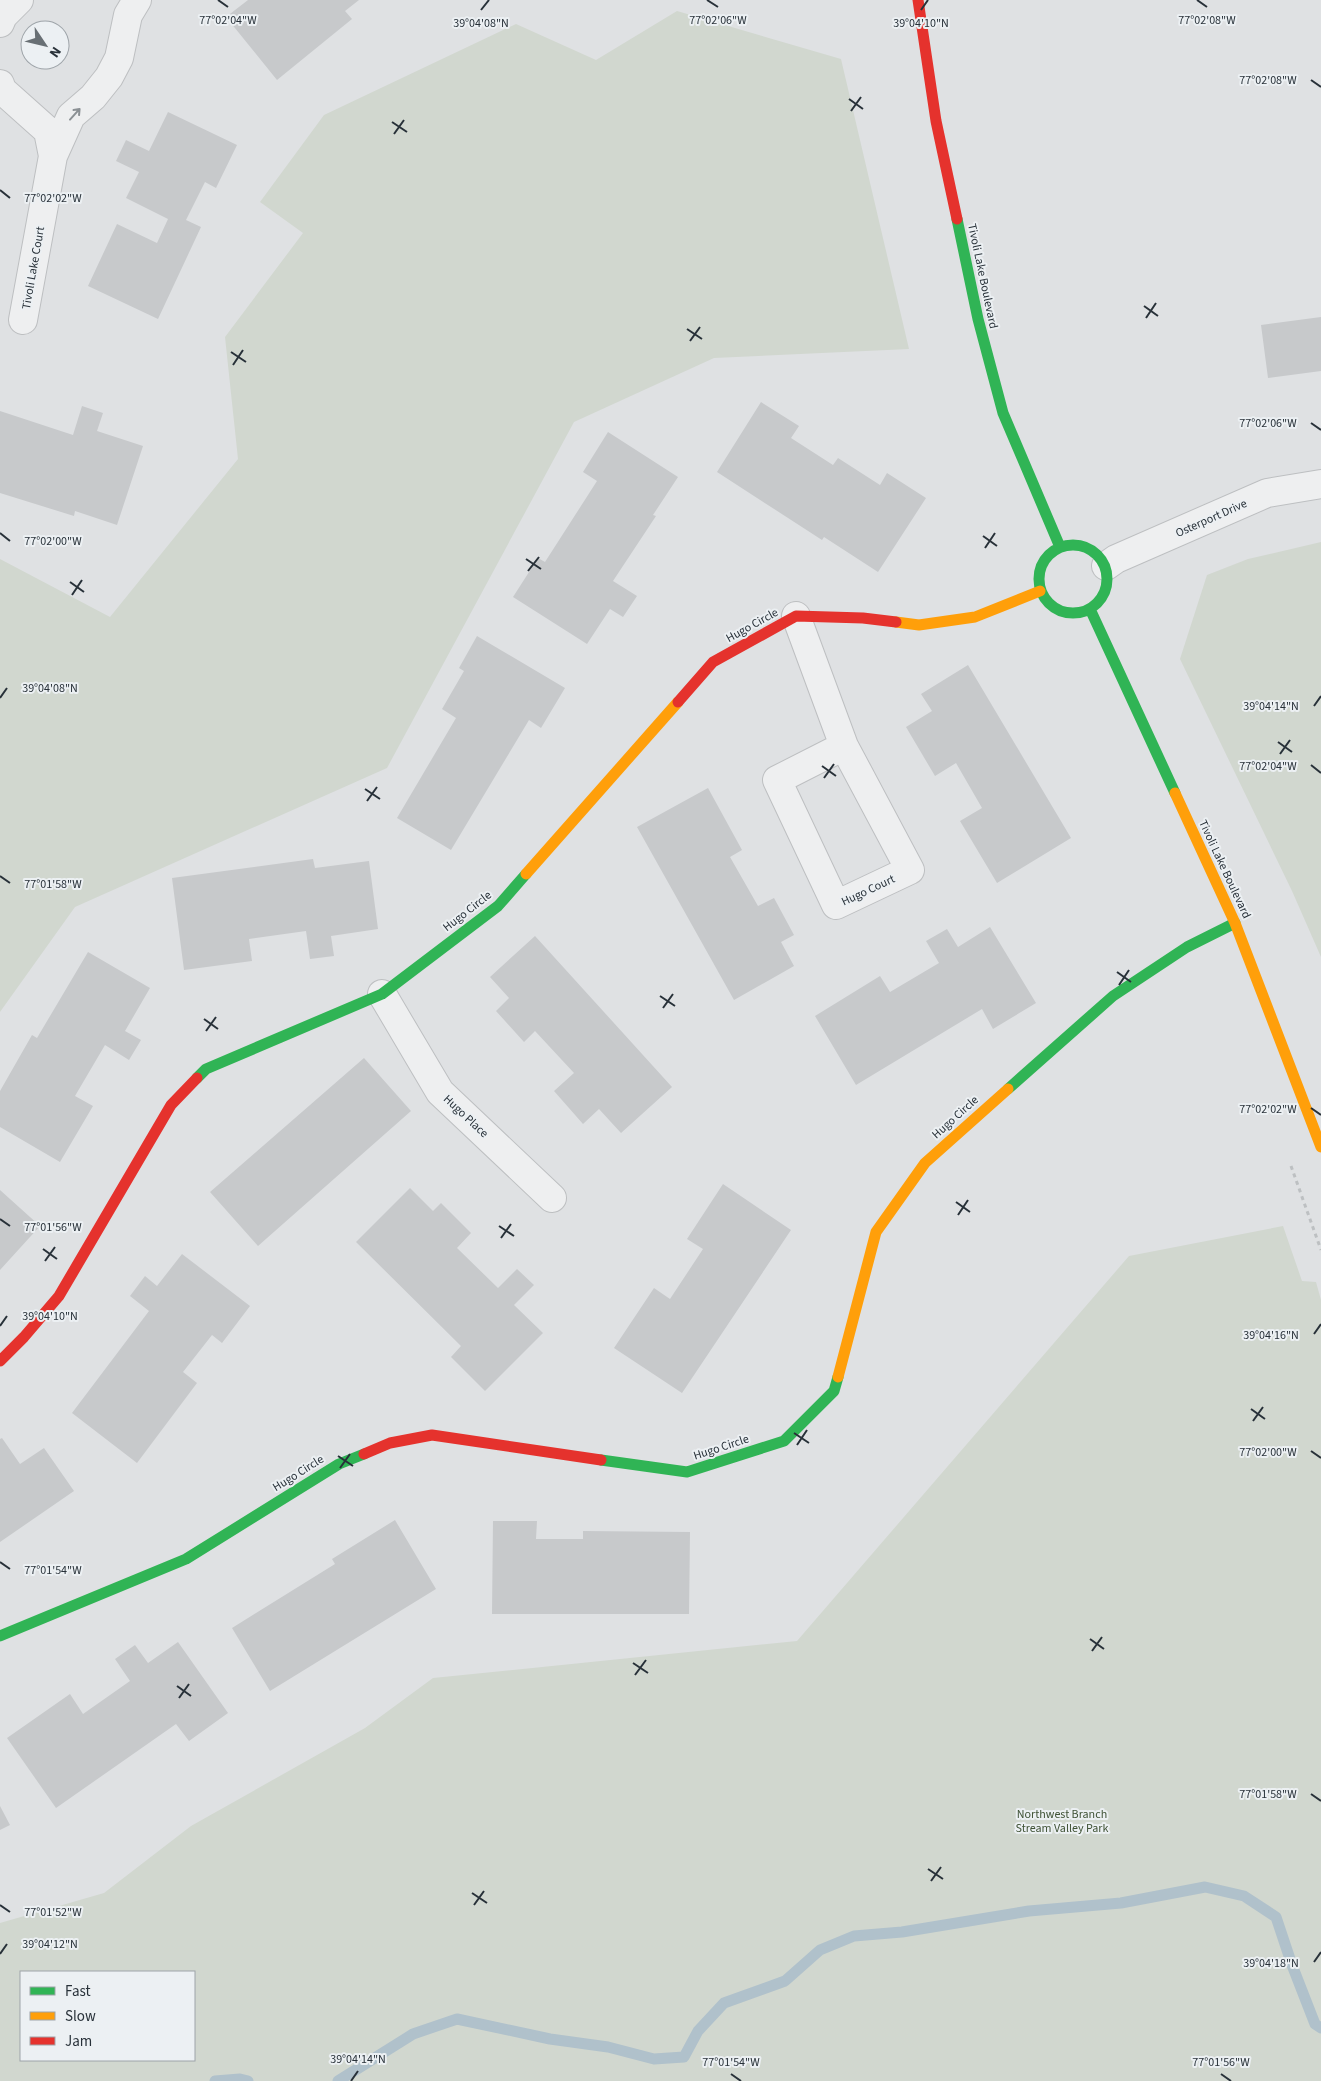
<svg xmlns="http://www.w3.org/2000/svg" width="1321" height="2081" font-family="'Source Sans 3',sans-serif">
<rect width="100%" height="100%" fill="#dfe1e3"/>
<!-- green -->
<path fill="#d1d7cf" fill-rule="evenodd" d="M677 11 841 59 909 349 714 358 574 422 387 768 75 907 0 1012V559L110 617 238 459 225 337 303 233 260 202 324 115 516 24 596 60Z
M1321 542V957L1292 891 1180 659 1207 575 1248 559Z
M1283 1226 1302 1281 1316 1282 1321 1300V2081H0V1923L104 1893 191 1826 365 1728 433 1678 797 1641 1129 1256ZM194 1972V2060H21V1972Z"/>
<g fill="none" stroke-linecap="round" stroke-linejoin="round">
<!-- stream -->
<path stroke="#b0c1cb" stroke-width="11" d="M215 2081 240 2079 248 2081
M338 2081 413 2034 457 2019 550 2039 608 2047 654 2059 684 2057 698 2031 724 2003 785 1981 820 1950 854 1936 902 1932 1029 1911 1121 1903 1205 1887 1244 1896 1276 1917 1292 1965 1315 2024 1321 2028"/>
</g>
<!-- building -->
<path fill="#c7c9cb" d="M248 0H359L345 11 352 19 277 80 226 17Z
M168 112 237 145 216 188 205 182 186 220 201 227 158 319 88 286 117 224 157 243 168 219 126 198 139 172 116 161 126 140 149 151Z
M1321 317V371L1268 378 1261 325Z
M761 402 799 426 791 438 833 465 838 458 880 485 887 473 926 498 878 572 824 537 822 540 717 472Z
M82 406 103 413 97 431 143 446 117 525 75 511 74 516 0 493V411L73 435Z
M608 432 678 477 653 515 656 516 613 581 637 596 623 617 610 609 587 644 513 597 538 558 545 562 597 481 583 472Z
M477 636 565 688 541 728 529 720 451 850 397 818 456 718 442 709 464 671 459 668Z
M968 665 1071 838 997 883 960 821 982 808 956 763 935 776 906 727 932 711 921 694Z
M708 788 742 850 730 857 758 906 774 898 794 935 781 942 794 966 734 1000 637 827Z
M313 859 315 868 369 861 378 929 331 936 334 956 310 959 306 931 249 939 252 961 184 970 172 878Z
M990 927 1036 1003 993 1029 982 1009 856 1085 815 1016 880 976 890 992 939 963 926 941 947 929 958 947Z
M535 936 672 1087 621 1133 599 1109 583 1124 554 1091 574 1073 535 1031 524 1042 496 1011 509 998 490 977Z
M88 952 150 988 125 1031 141 1040 129 1060 105 1045 75 1096 93 1106 60 1162 0 1127V1091L32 1035 37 1038Z
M364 1058 411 1111 258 1246 210 1192Z
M723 1184 791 1230 682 1393 614 1348 654 1288 670 1299 703 1249 687 1239Z
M410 1188 433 1211 441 1203 471 1233 457 1248 498 1288 517 1269 534 1285 514 1305 543 1333 485 1391 451 1357 461 1346 356 1242Z
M0 1190 40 1226 0 1270Z
M182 1254 250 1306 222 1343 212 1335 183 1372 197 1383 137 1463 72 1413 149 1311 130 1296 145 1276 157 1286Z
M2 1438 20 1464 44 1448 74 1491 0 1542V1439Z
M395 1520 436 1589 270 1691 232 1628 335 1564 332 1559Z
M493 1521H537L536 1539H583V1531L690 1532 689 1614H492Z
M178 1642 228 1713 189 1741 176 1724 56 1808 7 1738 70 1694 83 1714 130 1681 115 1659 135 1645 148 1663Z
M0 1806 10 1825 0 1830Z"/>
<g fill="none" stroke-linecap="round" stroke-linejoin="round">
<defs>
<path id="street" d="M0 23 3 16 19 0
M0 84 2 90 48 131 53 156
M23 320 53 156 71 116 93 97 109 77 119 58 128 15 137 0
M1106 566 1116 559 1267 493 1321 484
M796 616 844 746 910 870 836 905 777 780 844 746
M382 994 440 1092 552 1198"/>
</defs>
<!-- street casing -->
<use href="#street" stroke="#bdbfc1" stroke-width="30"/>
<!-- path -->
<path stroke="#bdc0c2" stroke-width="3" stroke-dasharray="4 4" stroke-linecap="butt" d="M1291 1166 1321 1250"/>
<!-- street -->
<use href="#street" stroke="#eeeff0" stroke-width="28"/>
<!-- fast -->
<path stroke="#30b455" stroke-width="11" d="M957 219 978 319 1003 413 1060 547
M1039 579a34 34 0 1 1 68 0a34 34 0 1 1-68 0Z
M1090 609 1175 793
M197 1078 206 1069 382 994 498 906 526 874
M1008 1089 1113 996 1187 947 1235 923
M601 1460 687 1472 784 1441 834 1391 838 1377
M0 1636 186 1559 339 1464 364 1454"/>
<!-- slow -->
<path stroke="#ff9f0a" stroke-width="11" d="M896 622 919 625 975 617 1040 591
M1175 793 1235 923 1321 1147
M526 874 678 702
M838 1377 876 1232 925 1163 1008 1089"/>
<!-- jam -->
<path stroke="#e5322d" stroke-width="11" d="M918 0 936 121 957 219
M678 702 713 662 796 616 863 618 896 622
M0 1361 24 1337 59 1296 171 1105 197 1078
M364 1454 390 1443 432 1435 601 1460"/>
</g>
<!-- one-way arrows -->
<defs><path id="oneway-shaft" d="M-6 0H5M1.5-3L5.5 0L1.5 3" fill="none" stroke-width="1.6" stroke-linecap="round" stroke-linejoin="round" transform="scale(1.25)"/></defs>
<use stroke="#8b9094" href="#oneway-shaft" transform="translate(75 114) rotate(-48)"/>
<!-- ticks -->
<path fill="none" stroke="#283139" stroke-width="2" d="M218 0 228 7M707 0 718 7M1197 0 1207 7M481 10 489 0M921 10 928 0M1311 80 1321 87M849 99 863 109M851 111 861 97M392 122 407 132M394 134 404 120M0 190 10 198M1144 306 1158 316M1146 318 1156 303M687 329 702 339M690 341 700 327M231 352 246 362M233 365 243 350M1311 423 1321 430M0 533 10 541M983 536 997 546M985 548 995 533M526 559 541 569M528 571 539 557M70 582 84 592M72 595 82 580M0 698 7 688M1314 706 1321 696M1278 742 1292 752M1280 754 1290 740M1311 765 1321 773M822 766 836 776M824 778 834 764M365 789 380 799M367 801 377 787M0 876 10 883M1117 972 1131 982M1119 985 1129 970M660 996 675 1006M663 1008 673 994M204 1019 218 1029M206 1031 216 1017M1311 1108 1321 1115M956 1202 970 1212M958 1215 968 1200M0 1219 10 1226M499 1226 514 1236M501 1238 511 1224M43 1249 57 1259M45 1261 55 1247M0 1326 7 1316M1314 1334 1321 1324M1251 1409 1265 1419M1253 1421 1263 1407M794 1433 809 1443M797 1445 807 1430M1311 1451 1321 1458M338 1456 353 1466M340 1468 350 1454M0 1562 10 1569M1090 1639 1104 1649M1092 1651 1102 1637M633 1663 648 1673M635 1675 646 1660M177 1686 191 1696M179 1698 189 1684M1311 1794 1321 1801M928 1869 943 1879M931 1881 941 1867M472 1893 487 1903M0 1905 10 1912M474 1905 484 1891M0 1954 7 1944M1314 1962 1321 1952M731 2074 741 2081M1221 2074 1231 2081M351 2081 358 2071"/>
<g text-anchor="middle" stroke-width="4" stroke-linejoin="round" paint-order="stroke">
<!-- street labels -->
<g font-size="12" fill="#283139" stroke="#ecf0f3">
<text transform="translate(33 268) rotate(-80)" y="4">Tivoli Lake Court</text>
<text transform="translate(983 276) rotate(78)" y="4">Tivoli Lake Boulevard</text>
<text transform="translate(1211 518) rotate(-24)" y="4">Osterport Drive</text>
<text transform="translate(752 625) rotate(-29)" y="4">Hugo Circle</text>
<text transform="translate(1225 869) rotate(65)" y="4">Tivoli Lake Boulevard</text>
<text transform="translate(868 890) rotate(-25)" y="4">Hugo Court</text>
<text transform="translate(467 911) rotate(-38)" y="4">Hugo Circle</text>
<text transform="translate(466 1116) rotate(43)" y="4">Hugo Place</text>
<text transform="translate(955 1117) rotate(-42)" y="4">Hugo Circle</text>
<text transform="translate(721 1447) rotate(-18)" y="4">Hugo Circle</text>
<text transform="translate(298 1473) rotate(-32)" y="4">Hugo Circle</text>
</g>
<!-- park labels -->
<g font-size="12" fill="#405337" stroke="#ecf0f3">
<text x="1062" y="1818">Northwest Branch<tspan x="1062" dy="14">Stream Valley Park</tspan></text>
</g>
</g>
<g font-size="12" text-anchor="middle" fill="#283139" stroke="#ecf0f3" stroke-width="4" stroke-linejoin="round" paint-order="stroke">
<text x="228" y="24">77°02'04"W</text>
<text x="718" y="24">77°02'06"W</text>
<text x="1207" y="24">77°02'08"W</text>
<text x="481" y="27">39°04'08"N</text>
<text x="921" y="27">39°04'10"N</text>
<text x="1268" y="84">77°02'08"W</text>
<text x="53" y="202">77°02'02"W</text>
<text x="1268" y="427">77°02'06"W</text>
<text x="53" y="545">77°02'00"W</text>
<text x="50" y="692">39°04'08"N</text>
<text x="1271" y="710">39°04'14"N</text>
<text x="1268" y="770">77°02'04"W</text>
<text x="53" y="888">77°01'58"W</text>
<text x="1268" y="1113">77°02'02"W</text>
<text x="53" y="1231">77°01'56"W</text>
<text x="50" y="1320">39°04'10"N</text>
<text x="1271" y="1339">39°04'16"N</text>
<text x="1268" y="1456">77°02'00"W</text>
<text x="53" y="1574">77°01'54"W</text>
<text x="1268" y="1798">77°01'58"W</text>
<text x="53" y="1916">77°01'52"W</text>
<text x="50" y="1948">39°04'12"N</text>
<text x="1271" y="1967">39°04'18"N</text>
<text x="358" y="2063">39°04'14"N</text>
<text x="731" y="2066">77°01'54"W</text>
<text x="1221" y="2066">77°01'56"W</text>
</g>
<!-- legend -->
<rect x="20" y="1971" width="175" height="90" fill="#ecf0f3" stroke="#9ea4a9"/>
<rect x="30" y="1987" width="25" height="8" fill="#30b455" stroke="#9ea4a9"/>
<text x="65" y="1996" font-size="15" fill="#283139">Fast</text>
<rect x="30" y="2012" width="25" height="8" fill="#ff9f0a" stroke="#9ea4a9"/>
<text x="65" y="2021" font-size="15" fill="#283139">Slow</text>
<rect x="30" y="2037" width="25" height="8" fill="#e5322d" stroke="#9ea4a9"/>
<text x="65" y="2046" font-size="15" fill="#283139">Jam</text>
<!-- north arrow -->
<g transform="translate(45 45) rotate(125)"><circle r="24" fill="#ecf0f3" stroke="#9ea4a9"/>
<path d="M0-4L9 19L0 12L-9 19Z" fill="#686f74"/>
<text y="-8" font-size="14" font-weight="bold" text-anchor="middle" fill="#283139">N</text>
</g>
</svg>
